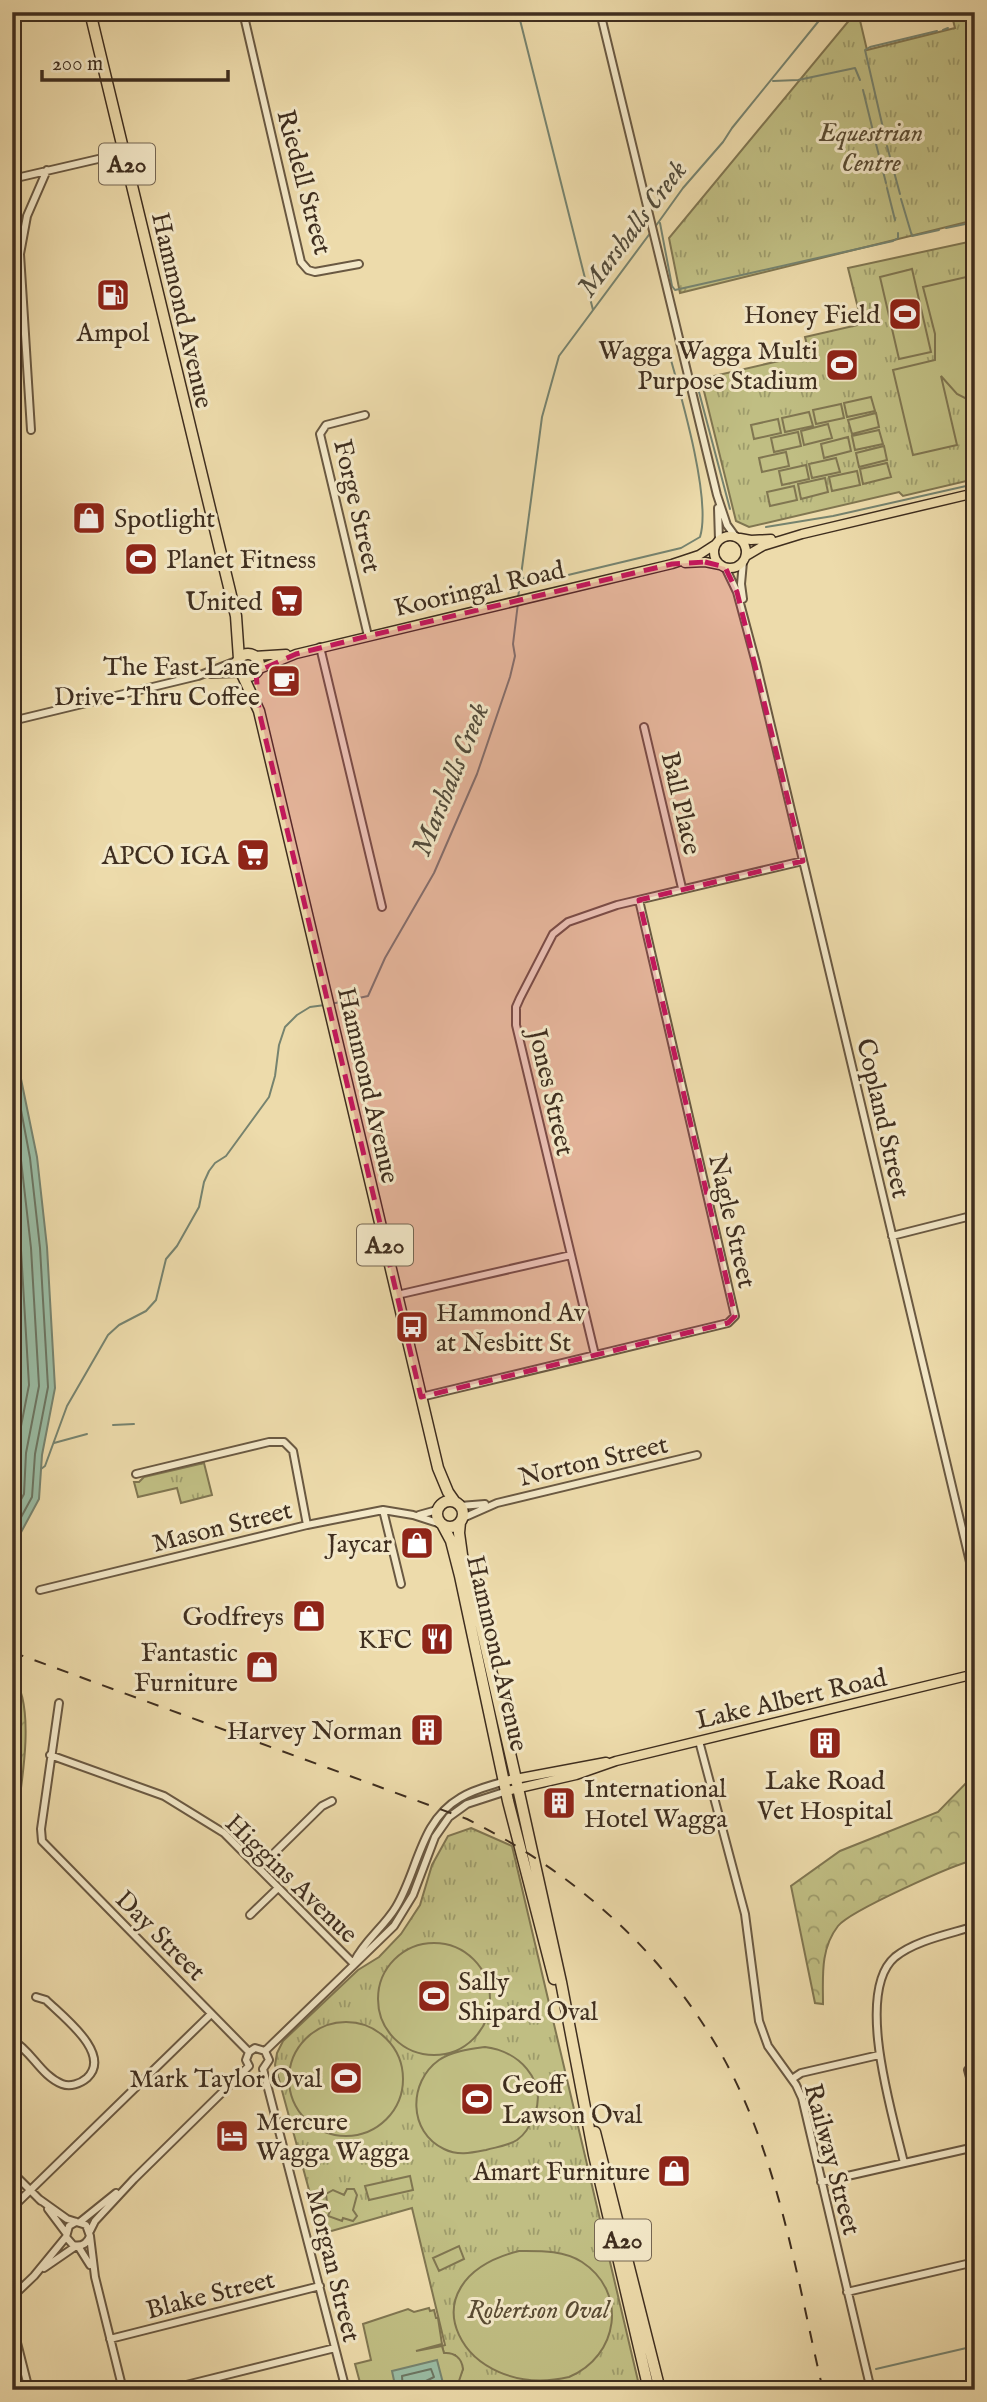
<svg xmlns="http://www.w3.org/2000/svg" width="987" height="2402" font-family="'IM FELL English',serif">
<defs>
<pattern id="grass-tufts" width="24" height="20" patternUnits="userSpaceOnUse" patternTransform="scale(1.75)"><rect width="24" height="20" fill="#c0be83"/><path d="M3 7l-1-3M5 7V3M7 7l1-3M15 17l-1-3M17 17v-4M19 17l1-3" fill="none" stroke="#9d9b6b"/></pattern>
<pattern id="forest-crowns" width="20" height="18" patternUnits="userSpaceOnUse" patternTransform="scale(1.75)"><rect width="20" height="18" fill="#c0be83"/><path d="M2 6a3 3 0 1 1 6 0M12 15a3 3 0 1 1 6 0" fill="none" stroke="#9d9b6b"/></pattern>
</defs>
<rect width="100%" height="100%" fill="#eddbab"/>
<filter id="stains"><feTurbulence type="fractalNoise" baseFrequency=".00286" numOctaves="4"/><feColorMatrix values="0 0 0 0 .2 0 0 0 0 .09 0 0 0 0 .02 0 0 0 .5 -.17"/></filter>
<radialGradient id="worn" r=".72"><stop offset=".6" stop-color="#630" stop-opacity="0"/><stop offset="1" stop-color="#630" stop-opacity=".3"/></radialGradient>
<!-- grass -->
<path fill="url(#grass-tufts)" stroke="#807651" stroke-width="2" d="M856 12H858L867 50 955 28 951 12H975V220L680 293 669 238Z
M975 234V479L903 496 899 492 749 527 736 521 701 379 809 354 805 337 862 324 848 268 973 241 972 235Z
M204 1463 212 1495 181 1503 177 1488 138 1497 134 1482H139L144 1477Z
M471 1828 512 1846 639 2385 619 2390H461L458 2381 463 2369 455 2355 444 2354 442 2346 445 2345 412 2208 321 2234 275 2065 277 2053 283 2041 358 1970 379 1957 401 1934 420 1905 432 1865 448 1836Z"/>
<!-- forest -->
<path fill="url(#forest-crowns)" stroke="#807651" stroke-width="2" d="M12 1676C40 1706 17 1809 12 1849Z
M975 1750V1860C954 1864 850 1911 838 1926 820 1949 823 1977 823 2004L815 2003 791 1886 840 1851 938 1812 971 1778 967 1752Z"/>
<!-- garden -->
<path fill="#c0be83" stroke="#807651" stroke-width="2" d="M912 269 931 352 899 359 880 277Z
M975 275V419L971 401 957 394 941 376 957 445 913 455 893 370 935 360V334L923 287Z
M871 397 875 411 847 417 844 403Z
M841 404 844 418 816 424 813 410Z
M809 412 813 426 785 432 782 418Z
M876 413 879 427 852 434 848 420Z
M778 419 781 433 754 439 751 425Z
M828 424 832 438 804 445 801 431Z
M879 430 883 444 855 450 852 436Z
M798 432 801 446 774 452 771 438Z
M848 437 851 451 824 458 821 444Z
M884 446 887 460 859 467 856 453Z
M786 452 789 466 762 472 759 458Z
M836 458 840 472 812 478 809 464Z
M887 463 891 477 863 484 860 469Z
M806 465 809 479 782 485 779 471Z
M857 471 860 485 832 491 829 477Z
M825 478 828 492 801 499 798 484Z
M794 486 797 500 770 506 767 492Z
M378 1999a56 56 0 1 1 112 0a56 56 0 1 1-112 0Z
M289 2079a57 57 0 1 1 114 0a57 57 0 1 1-114 0Z
M485 2047C518 2051 547 2079 535 2114 531 2124 526 2134 517 2140 508 2146 496 2147 486 2150 471 2153 458 2156 444 2149 408 2132 408 2082 439 2060 452 2051 470 2049 485 2047Z
M410 2176 413 2190 369 2200 365 2186Z
M347 2189H354L357 2195 353 2210 357 2216 353 2221 343 2218 342 2221 328 2216 330 2211 325 2206 327 2203 326 2194 333 2190 344 2195Z
M459 2246 464 2259 439 2271 433 2258Z
M519 2251C540 2251 563 2250 582 2262 628 2292 619 2356 569 2377 462 2402 399 2281 519 2251Z
M429 2308 430 2311 434 2310 436 2318H438L442 2344 416 2351 442 2346 444 2353C454 2352 462 2358 463 2369L459 2381 461 2390H362L355 2364 371 2360 363 2324 408 2309 414 2312Z"/>
<!-- water -->
<path fill="#9abca4" stroke="#76836f" stroke-width="2" d="M12 1035 37 1157 47 1247 55 1388 42 1455 39 1499 12 1549Z
M437 2360 443 2383 417 2390H396L392 2371Z"/>
<g fill="none" stroke-linecap="round" stroke-linejoin="round">
<!-- shore -->
<path stroke="#6c7562" stroke-width="2" d="M12 1062 30 1158 40 1248 48 1387 35 1454 32 1497 12 1534
M12 1108 21 1160 31 1248 39 1386 26 1453 24 1494 12 1516
M12 1174 21 1250 29 1385 16 1452 12 1494
M403 2390 402 2376 431 2369 434 2377 424 2382 422 2390"/>
<!-- stream -->
<path stroke="#76836f" stroke-width="2" d="M518 12 593 310
M943 30 948 28
M773 81 798 80 855 68 860 80
M863 90 873 131
M875 140 886 183
M886 141 865 50 870 47 937 31
M887 146 900 194
M887 188 895 220
M901 199 912 236 939 230
M660 223 672 286 675 290 893 241 898 238V233
M655 227 683 188 723 142 732 128 826 12
M946 228 975 222
M699 392 730 509
M766 527 833 516 975 484
M521 577 537 582 543 581 681 548 700 537C712 498 679 389 667 346
M518 598 542 417 559 356 651 232
M331 1004 368 996 385 958 434 873 477 774 510 677 515 656 513 644 518 603
M113 1425 134 1424
M54 1443 87 1434
M41 1469 45 1466 67 1406 108 1335 119 1325 146 1311 156 1300 166 1259 177 1246 199 1207 204 1182 209 1171 215 1163 226 1156 269 1097 275 1076 279 1045 285 1027 297 1015 310 1007 325 1005
M876 2369 975 2346"/>
<defs>
<path id="minor" d="M243 12 301 262 308 270 315 272 359 264
M600 12 717 495 727 525 735 536
M92 19 121 12
M12 179 124 153
M365 415 326 425 320 434 368 636
M31 430 20 254 27 216 47 170
M718 508 719 540
M743 562 741 584 743 599
M725 567 737 592 756 663 975 1583
M320 647 382 907
M211 674 241 673
M12 721 198 676 239 660
M644 727 682 888
M892 1236 975 1215
M397 1295 571 1255
M595 1355 516 1025V1007L520 998 553 934 568 922 617 905 803 861
M421 1397 728 1323 735 1316 639 900
M136 1474 269 1442H284L293 1451 307 1525
M460 1506 485 1504
M383 1510 401 1584
M419 1515 437 1510
M463 1518 497 1503 697 1455
M40 1590 307 1525 383 1510 413 1515 441 1524
M59 1703 41 1829 42 1841 249 2052
M699 1741 745 1914 759 2021 768 2046 796 2085 802 2098 871 2390
M50 1755 164 1796 224 1833 353 1963
M259 1868 322 1806 332 1801
M250 1915 278 1888
M354 1962C364 1941 384 1927 396 1907 418 1871 420 1821 460 1798 474 1789 490 1786 505 1781
M12 2040C31 2050 41 2076 62 2084 70 2087 80 2084 87 2078 113 2054 62 2016 46 2000L36 1997
M265 2051 394 1926 413 1895 435 1837 449 1817 467 1804 507 1791
M249 2066 246 2060 249 2052 255 2048 265 2051
M263 2069 346 2390
M263 2069 269 2060 265 2051
M968 2070 975 2096
M792 2079 801 2073 879 2055
M904 2163C893 2116 854 1992 895 1957 916 1940 950 1934 975 1926
M12 2172 41 2201
M821 2182 975 2147
M39 2199 67 2219 86 2225 90 2236C87 2244 81 2247 73 2245L66 2237 69 2226 76 2222
M12 2208 211 2014
M48 2209 66 2233
M80 2222 116 2193
M90 2231 95 2221 134 2179 249 2066
M90 2236 95 2277 123 2390
M78 2246 90 2265
M44 2268 76 2246
M847 2292 975 2262
M12 2297 34 2276 66 2237
M12 2323 29 2390
M110 2339 320 2286
M166 2390 335 2348"/>
<path id="major" d="M714 552a16 16 0 1 1 32 0a16 16 0 1 1-32 0Z
M740 538 751 540 771 539
M746 556 763 546 802 534 975 493
M685 563 705 562 720 565
M254 656 286 654
M257 670 296 654 672 564 699 555 716 544
M505 1781 606 1762
M507 1791 576 1775 616 1761 975 1674"/>
<path id="highway" d="M90 12 236 616 239 659
M237 665a11 11 0 1 1 22 0a11 11 0 1 1-22 0Z
M242 674 259 711 438 1468 448 1492 455 1502
M437 1514a13 13 0 1 1 26 0a13 13 0 1 1-26 0Z
M460 1522 459 1533 462 1555 477 1609 518 1788 561 1982 594 2155 649 2390
M443 1526 451 1541 460 1576 508 1801 554 1979
M595 2132 660 2390"/>
</defs>
<!-- minor casing -->
<use href="#minor" stroke="#6a5942" stroke-width="10"/>
<!-- major casing -->
<use href="#major" stroke="#3f2e1f" stroke-width="11"/>
<!-- highway casing -->
<use href="#highway" stroke="#3f2e1f" stroke-width="13"/>
<!-- minor -->
<use href="#minor" stroke="#f3e8c8" stroke-width="6"/>
<!-- major -->
<use href="#major" stroke="#eddbab" stroke-width="8"/>
<!-- highway -->
<use href="#highway" stroke="#eddbab" stroke-width="10"/>
<!-- rail -->
<path stroke="#3f2e1f" stroke-width="2" stroke-dasharray="12 12" stroke-linecap="butt" d="M12 1652 467 1819C596 1883 702 1987 754 2124 787 2209 802 2301 823 2390"/>
</g>
<!-- marked area -->
<path fill="#c2185b" fill-opacity="0.2" stroke="#c2185b" stroke-width="5" stroke-dasharray="14 9" stroke-linejoin="round" d="M705 562 725 567 737 592 803 861 639 900 735 1316 728 1323 421 1397 259 711 256 672 296 654 368 636 672 564Z"/>
<!-- icons -->
<defs>
<symbol id="fuel-square" viewBox="-11 -11 22 22"><rect x="-9" y="-9" width="18" height="18" rx="4" fill="#8f2418" stroke="#f3e8c8"/><path d="M-5.5-6h7V0h2V4h1.3V-2.5L3-4.5l.8-.8L6-3V5H2.5V1h-1V6h-7ZM-4.2-4.7v3.2H.2V-4.7Z" fill="#fff"/></symbol>
<symbol id="stadium-square" viewBox="-11 -11 22 22"><rect x="-9" y="-9" width="18" height="18" rx="4" fill="#8f2418" stroke="#f3e8c8"/><path d="M0-5a6.5 5 0 1 0 0 10a6.5 5 0 1 0 0-10ZM-3.5-1.8h7v3.6h-7Z" fill="#fff"/></symbol>
<symbol id="shop-square" viewBox="-11 -11 22 22"><rect x="-9" y="-9" width="18" height="18" rx="4" fill="#8f2418" stroke="#f3e8c8"/><path d="M-5-2.5h2.3a2.7 3.5 0 0 1 5.4 0H5L5.5 6h-11ZM-1.5-2.5h3a1.5 2.3 0 0 0-3 0Z" fill="#fff"/></symbol>
<symbol id="supermarket-square" viewBox="-11 -11 22 22"><rect x="-9" y="-9" width="18" height="18" rx="4" fill="#8f2418" stroke="#f3e8c8"/><path d="M-6-5.5h2.5l.6 2H6L4.5 2H-2.5L-4.4-4H-6ZM-1.5 3.2a1.3 1.3 0 1 0 .1 0ZM3 3.2a1.3 1.3 0 1 0 .1 0Z" fill="#fff"/></symbol>
<symbol id="cafe-square" viewBox="-11 -11 22 22"><rect x="-9" y="-9" width="18" height="18" rx="4" fill="#8f2418" stroke="#f3e8c8"/><path d="M-5.5-4.5H6V0H3Q3 3.5 0 3.5H-2.5Q-5.5 3.5-5.5 0ZM3-3.2v2h1.7v-2ZM-6 4.5H4V6H-6Z" fill="#fff"/></symbol>
<symbol id="bus-square" viewBox="-11 -11 22 22"><rect x="-9" y="-9" width="18" height="18" rx="4" fill="#8f2418" stroke="#f3e8c8"/><path d="M-5-6H5V4H4V6H2V4H-2V6H-4V4H-5ZM-3.5-4V0h7V-4ZM-3.5 1.2v1.5H-2V1.2ZM2 1.2v1.5H3.5V1.2Z" fill="#fff"/></symbol>
<symbol id="restaurant-square" viewBox="-11 -11 22 22"><rect x="-9" y="-9" width="18" height="18" rx="4" fill="#8f2418" stroke="#f3e8c8"/><path d="M-5-6h1v4h1v-4h1v4h1v-4h1v5L-1.5 .5V6h-2V.5L-5-1ZM5-6V6H3V1.5H1.5Q1.5-4 5-6Z" fill="#fff"/></symbol>
<symbol id="building-square" viewBox="-11 -11 22 22"><rect x="-9" y="-9" width="18" height="18" rx="4" fill="#8f2418" stroke="#f3e8c8"/><path d="M-4-6H4V6H1V3H-1V6H-4ZM-2.5-4.3h1.7v1.8h-1.7ZM.8-4.3h1.7v1.8H.8ZM-2.5-1h1.7V.8h-1.7ZM.8-1h1.7V.8H.8Z" fill="#fff"/></symbol>
<symbol id="hotel-square" viewBox="-11 -11 22 22"><rect x="-9" y="-9" width="18" height="18" rx="4" fill="#8f2418" stroke="#f3e8c8"/><path d="M-6-4.5h1.5V1H6V5H4.5V3h-9V5H-6ZM-4 0a1.8 1.8 0 1 1 3.6 0ZM.5 0V-2.5h3Q6-2.5 6 0Z" fill="#fff"/></symbol>
</defs>
<g fill-rule="evenodd">
<use href="#fuel-square" x="94" y="276" width="38" height="38"/>
<use href="#stadium-square" x="886" y="295" width="38" height="38"/>
<use href="#stadium-square" x="823" y="346" width="38" height="38"/>
<use href="#shop-square" x="70" y="499" width="38" height="38"/>
<use href="#stadium-square" x="122" y="540" width="38" height="38"/>
<use href="#supermarket-square" x="268" y="582" width="38" height="38"/>
<use href="#cafe-square" x="265" y="662" width="38" height="38"/>
<use href="#supermarket-square" x="234" y="836" width="38" height="38"/>
<use href="#bus-square" x="393" y="1308" width="38" height="38"/>
<use href="#shop-square" x="398" y="1524" width="38" height="38"/>
<use href="#shop-square" x="290" y="1597" width="38" height="38"/>
<use href="#restaurant-square" x="418" y="1620" width="38" height="38"/>
<use href="#shop-square" x="243" y="1648" width="38" height="38"/>
<use href="#building-square" x="408" y="1711" width="38" height="38"/>
<use href="#building-square" x="806" y="1724" width="38" height="38"/>
<use href="#building-square" x="540" y="1784" width="38" height="38"/>
<use href="#stadium-square" x="415" y="1977" width="38" height="38"/>
<use href="#stadium-square" x="327" y="2059" width="38" height="38"/>
<use href="#stadium-square" x="458" y="2080" width="38" height="38"/>
<use href="#hotel-square" x="213" y="2117" width="38" height="38"/>
<use href="#shop-square" x="655" y="2152" width="38" height="38"/>
</g>
<g text-anchor="middle" stroke-width="6" stroke-linejoin="round" paint-order="stroke">
<!-- shield labels -->
<g fill="#f3e8c8" stroke="#756652" stroke-width="2">
<rect x="99" y="143.5" width="56" height="41" rx="5"/>
<rect x="357" y="1224.5" width="56" height="41" rx="5"/>
<rect x="595" y="2219.5" width="56" height="41" rx="5"/>
</g>
<g font-size="24" font-weight="bold" fill="#3f2e1f">
<text x="127" y="172">A20</text>
<text x="385" y="1253">A20</text>
<text x="623" y="2248">A20</text>
</g>
<!-- park labels -->
<g font-size="26" font-style="italic" fill="#594b33" stroke="#f3e8c8">
<text x="871" y="141">Equestrian<tspan x="871" dy="30">Centre</tspan></text>
<text x="538" y="2318">Robertson Oval</text>
</g>
<!-- street labels -->
<g font-size="26" fill="#3f2e1f" stroke="#f3e8c8">
<text transform="translate(305 182) rotate(75)" y="9">Riedell Street</text>
<text transform="translate(183 310) rotate(77)" y="9">Hammond Avenue</text>
<text transform="translate(358 506) rotate(77)" y="9">Forge Street</text>
<text transform="translate(479 588) rotate(-13)" y="9">Kooringal Road</text>
<text transform="translate(682 803) rotate(77)" y="9">Ball Place</text>
<text transform="translate(369 1085) rotate(77)" y="9">Hammond Avenue</text>
<text transform="translate(552 1092) rotate(77)" y="9">Jones Street</text>
<text transform="translate(884 1118) rotate(77)" y="9">Copland Street</text>
<text transform="translate(733 1221) rotate(77)" y="9">Nagle Street</text>
<text transform="translate(593 1460) rotate(-13)" y="9">Norton Street</text>
<text transform="translate(222 1526) rotate(-14)" y="9">Mason Street</text>
<text transform="translate(498 1653) rotate(77)" y="9">Hammond Avenue</text>
<text transform="translate(791 1698) rotate(-13)" y="9">Lake Albert Road</text>
<text transform="translate(292 1878) rotate(44)" y="9">Higgins Avenue</text>
<text transform="translate(161 1935) rotate(45)" y="9">Day Street</text>
<text transform="translate(833 2159) rotate(75)" y="9">Railway Street</text>
<text transform="translate(334 2265) rotate(76)" y="9">Morgan Street</text>
<text transform="translate(210 2294) rotate(-14)" y="9">Blake Street</text>
</g>
<!-- poi labels -->
<g font-size="26" fill="#3f2e1f" stroke="#f3e8c8" text-anchor="end">
<text x="880" y="323">Honey Field</text>
<text x="113" y="341" text-anchor="middle">Ampol</text>
<text x="818" y="359">Wagga Wagga Multi<tspan x="818" dy="30">Purpose Stadium</tspan></text>
<text x="114" y="527" text-anchor="start">Spotlight</text>
<text x="166" y="568" text-anchor="start">Planet Fitness</text>
<text x="262" y="610">United</text>
<text x="260" y="675">The Fast Lane<tspan x="260" dy="30">Drive-Thru Coffee</tspan></text>
<text x="229" y="864">APCO IGA</text>
<text x="436" y="1321" text-anchor="start">Hammond Av<tspan x="436" dy="30">at Nesbitt St</tspan></text>
<text x="392" y="1552">Jaycar</text>
<text x="284" y="1625">Godfreys</text>
<text x="412" y="1648">KFC</text>
<text x="238" y="1661">Fantastic<tspan x="238" dy="30">Furniture</tspan></text>
<text x="402" y="1739">Harvey Norman</text>
<text x="825" y="1789" text-anchor="middle">Lake Road<tspan x="825" dy="30">Vet Hospital</tspan></text>
<text x="584" y="1797" text-anchor="start">International<tspan x="584" dy="30">Hotel Wagga</tspan></text>
<text x="458" y="1990" text-anchor="start">Sally<tspan x="458" dy="30">Shipard Oval</tspan></text>
<text x="322" y="2087">Mark Taylor Oval</text>
<text x="502" y="2093" text-anchor="start">Geoff<tspan x="502" dy="30">Lawson Oval</tspan></text>
<text x="256" y="2130" text-anchor="start">Mercure<tspan x="256" dy="30">Wagga Wagga</tspan></text>
<text x="650" y="2180">Amart Furniture</text>
</g>
<!-- water labels -->
<g font-size="28" font-style="italic" fill="#514a3a" stroke="#f3e8c8">
<text transform="translate(631 228) rotate(-53)" y="10">Marshalls Creek</text>
<text transform="translate(449 779) rotate(-68)" y="10">Marshalls Creek</text>
</g>
</g>
<!-- margin -->
<rect width="987" height="2402" fill="none" stroke="#eddbab" stroke-width="42"/>
<rect x="14" y="14" width="959" height="2374" fill="none" stroke="#3f2e1f" stroke-width="3.5"/>
<rect x="21" y="21" width="945" height="2360" fill="none" stroke="#3f2e1f" stroke-width="2"/>
<!-- scale -->
<path d="M42 70v10h186v-10" fill="none" stroke="#3f2e1f" stroke-width="3.5"/>
<text x="52" y="70" font-size="21" fill="#3f2e1f" stroke="#f3e8c8" stroke-width="5" paint-order="stroke">200 m</text>
<rect width="100%" height="100%" filter="url(#stains)"/>
<rect width="100%" height="100%" fill="url(#worn)"/>
</svg>
